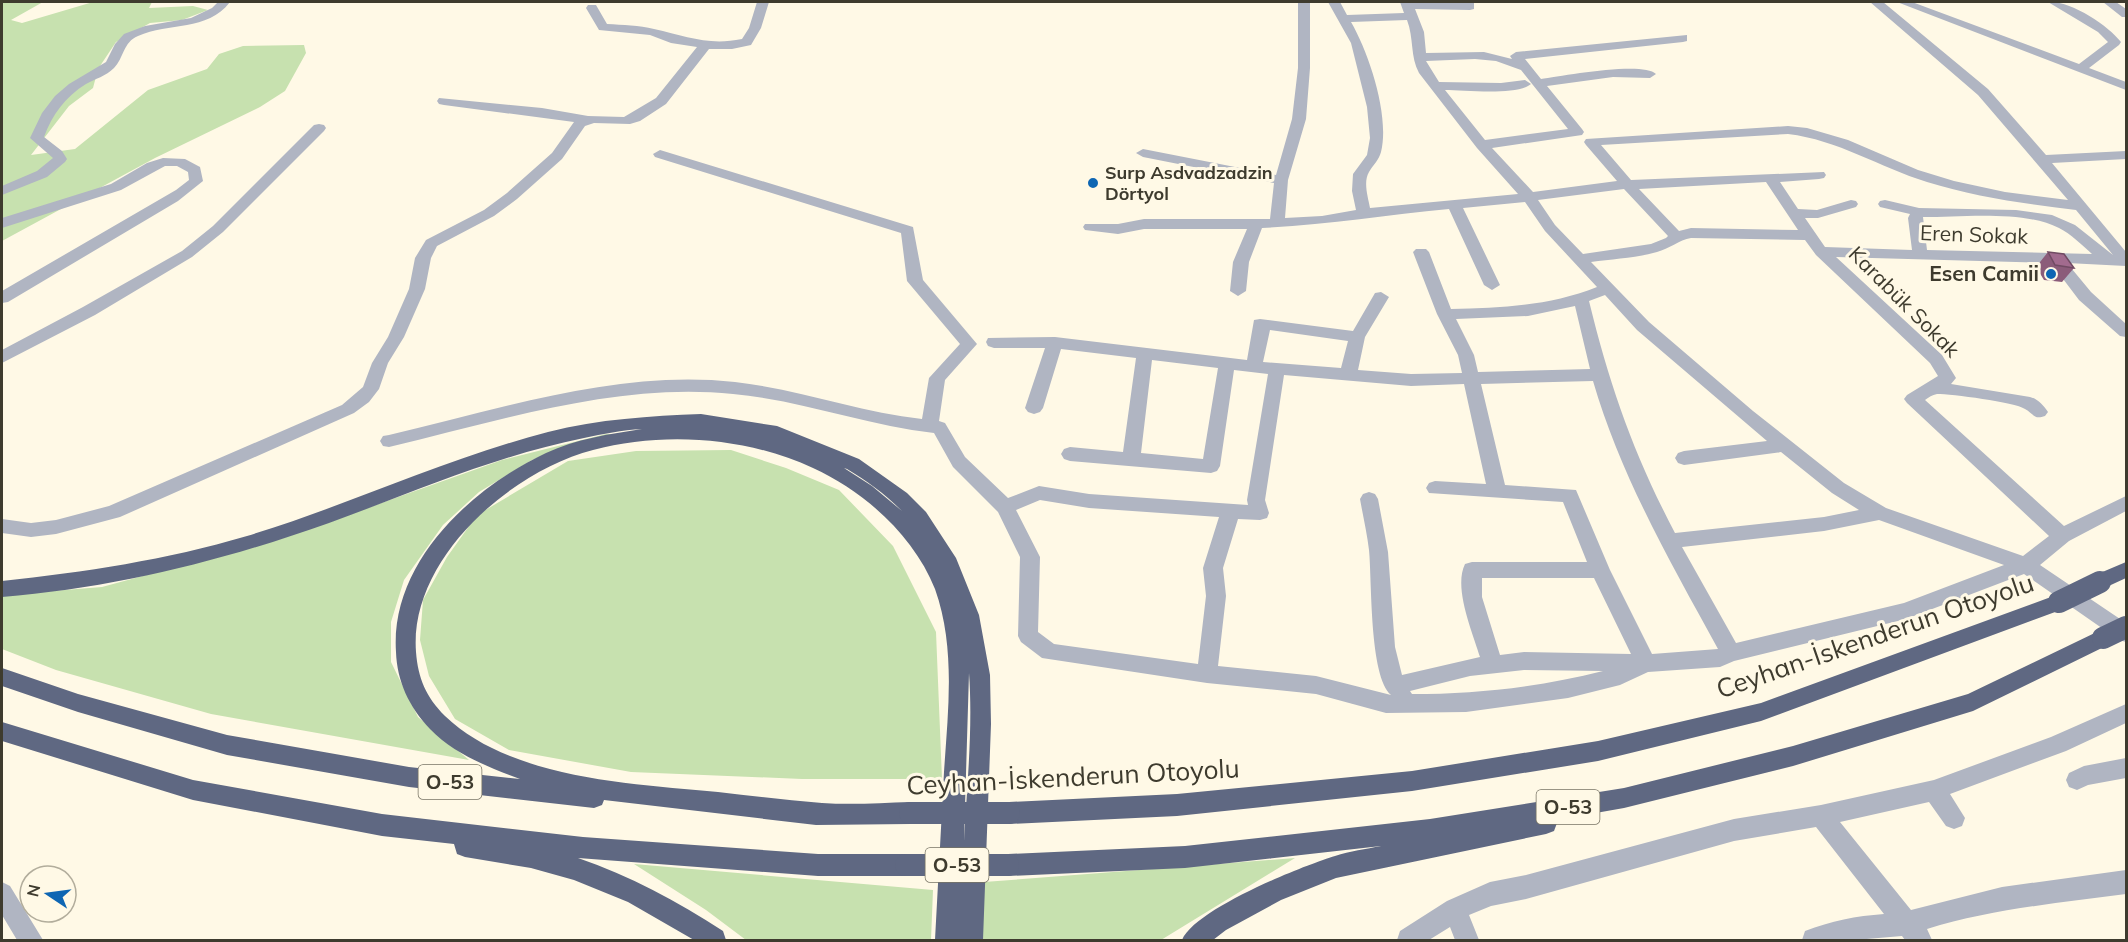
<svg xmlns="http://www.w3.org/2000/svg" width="2128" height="942" font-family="Mulish,sans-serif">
<rect width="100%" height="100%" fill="#fff9e6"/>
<!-- green -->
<path fill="#c7e1af" d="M2 2H43L11 20 22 23 93 2H152L149 8 193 6 208 10 182 20 150 23 116 42 98 69 93 88 69 106 31 155 75 149 148 90 207 69 219 54 243 46 304 45 306 53 285 91 260 107 155 158 2 241Z
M606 434H614L573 444 532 460 479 492 443 525 404 580 391 622V662L418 717 469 760 211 714 56 670 2 649V595L102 587 283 538 502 460Z
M731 450 786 468 839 490 893 546 936 632 942 779H802L631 772 509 750 455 719 429 676 420 640 423 600 447 557 477 515 568 461 636 451Z
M1295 858 1161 940H981L984 882Z
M634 864 933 890 931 940H746L706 910Z"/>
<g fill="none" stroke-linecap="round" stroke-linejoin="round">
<!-- minor -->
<path fill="#b0b5c2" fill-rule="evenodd" d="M218 2H230C207 32 169 22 138 36 123 42 124 58 114 68 106 76 95 79 86 84 65 97 52 115 44 137L62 151 67 159 65 162 47 177 2 195V186L37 171 53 158 30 138 42 113 55 96 69 84 106 62 115 44 124 34 145 26 191 18 212 8Z
M757 2H769L761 28 751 45 732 49H709L666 104 640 121 630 124 594 123 585 126 562 159 517 199 494 216 437 246 431 258 425 289 404 337 388 363 379 389 369 402 354 413 120 517 56 534 31 537 2 533V519L31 523 56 520 109 506 342 405 363 387 372 363 388 337 409 289 415 258 426 240 484 210 507 193 552 153 574 122 444 105 439 104 437 101 439 98 542 108 588 116 624 117 656 98 697 47 671 43 650 35 599 30 586 8 588 5H596L607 24C623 25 639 25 654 29 686 36 708 46 742 39L749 28Z
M1298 2H1310V68L1306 119 1288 180 1285 218 1322 216 1356 210 1352 191 1353 174 1367 155 1370 138 1367 107 1351 43 1328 2H1340L1347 15 1404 13 1400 2 1474 3V9L1470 10 1415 9 1424 32 1426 53 1484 52 1512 59 1510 56 1516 52 1687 35V41L1683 42 1525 59 1541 79C1562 76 1643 61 1656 74L1650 78 1613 77 1547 86 1582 129 1584 132 1582 135 1492 148 1533 192 1617 181 1586 145 1584 142 1586 139 1788 126 1807 128 1848 140 1918 170 1954 181 2005 192 2068 200 1978 95 1870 2H1883L1988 89 2046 155 2126 151V159L2052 163 2126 252V266L2067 263 2091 292 2126 324V337L2120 336 2079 300 2051 263 1836 257 1942 355 1956 378 1951 384 2030 397C2038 399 2043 405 2048 412L2045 416C2034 420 2034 414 2025 409 2015 402 1951 394 1937 394 1932 395 1929 397 1925 400L2064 526 2126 496V511L2069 541 2040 565 2126 623V642L2119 640 2024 574 1906 619 1734 661 1720 667 1648 672 1620 685 1568 698 1466 712 1386 713 1316 694 1207 683 1042 658 1021 642 1018 636 1020 557 998 512 953 467 934 433C865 425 801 400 733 394 617 382 500 421 389 447L383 446 380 441 383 436 389 435C500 409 619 369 735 382 798 389 859 412 922 419L929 378 960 344 907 281 901 233 655 157 653 154 660 150 913 227 923 280 977 344 945 380 939 421 945 423 965 457 1008 498 1039 486 1089 494 1248 505 1247 500 1268 374 1234 370 1220 466 1217 471 1211 473 1070 461 1064 459 1061 454 1064 449 1070 447 1123 452 1136 358 1061 349 1043 408 1040 412 1034 414 1028 412 1025 408 1045 348H994L988 346 986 342 988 338 1055 337 1247 360 1254 320 1260 319 1353 331 1375 293 1381 292 1389 297 1365 337 1358 370 1411 374 1462 373 1458 355 1437 314 1413 252 1416 249H1426L1429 252 1451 309C1501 308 1549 306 1597 287L1545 231 1525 202 1463 208 1500 285 1492 290 1484 285 1449 209C1386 215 1325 225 1262 228L1249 262 1246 291 1238 296 1230 291 1233 262 1247 229H1144L1118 234 1085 230 1083 227 1085 224H1118L1144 219H1270L1274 183 1143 157 1136 153 1143 149 1276 175 1292 119 1298 68ZM1407 20C1414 38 1410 57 1419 73L1477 148 1518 194 1370 208C1368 197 1363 182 1369 172 1373 165 1379 160 1381 152 1390 116 1369 53 1351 22ZM1475 59 1496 61 1521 70 1568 129 1485 140 1445 90C1464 90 1518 96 1531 84L1525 80 1501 83 1439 82 1426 61ZM1788 134C1838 140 1879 167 1927 182 1975 197 2026 204 2076 210L2113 255 2075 225 2052 215 2016 210 1919 208 1885 200 1880 201 1878 204 1880 207 1910 214 1908 218 1912 250 1825 247 1805 218H1818L1856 207 1858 204 1856 201 1851 200 1817 210 1798 209 1780 182 1819 179 1824 178 1826 175 1824 172 1631 180 1601 145ZM1766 182 1798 230 1691 228 1679 231 1639 189ZM1624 189 1668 236 1666 238 1651 244 1583 254 1555 225 1538 200ZM1923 217C1962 217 2024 210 2059 228 2071 234 2082 245 2092 254L1927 250ZM1691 238 1805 240 1816 255 1930 363 1938 376 1907 395 1904 399 1907 403 2049 536 2023 556 1886 508 1844 483 1753 411 1649 322 1591 262C1613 259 1636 258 1657 252 1669 249 1679 240 1691 238ZM1605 295 1637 330 1767 441 1684 451 1678 453 1675 458 1678 463 1684 465 1781 452 1832 493 1859 510 1824 517 1675 533C1634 455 1610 387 1589 301ZM1575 306 1590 369 1478 372 1474 355 1456 319 1528 316ZM1270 330 1348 341 1341 368 1263 362ZM1152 360 1218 368 1203 459 1141 453ZM1284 375 1411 386 1464 384 1486 484 1435 481 1429 483 1426 488 1429 493 1563 502 1587 562H1472L1465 564C1453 588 1473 633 1480 657L1402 675 1395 647 1388 552 1378 499 1375 494 1369 492 1363 494 1360 499C1363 516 1367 533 1369 550 1372 580 1369 676 1391 695L1316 676 1218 666 1226 596 1223 568 1238 519 1260 520 1267 518 1269 513 1265 500ZM1593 381C1621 477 1671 563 1718 649L1652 654 1610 570 1576 490 1505 485 1481 384ZM1040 500 1089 508 1219 517 1203 568 1206 596 1198 664 1054 644 1038 632 1040 557 1016 510ZM1879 520 2004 565 1904 603 1736 643 1682 547 1824 531ZM1482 578H1594L1631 654 1524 652 1500 655 1482 597ZM1524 670 1603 671C1540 687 1476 694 1412 694L1410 691 1470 676Z
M1897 2H1912L2079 64 2108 42 2098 32 2048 2C2070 0 2108 25 2121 42L2119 45 2089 68 2126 82V90Z
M2103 2H2116L2126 9V17H2122Z
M319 124 324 125 326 128 324 131 223 232 192 257 95 315 2 363V350L83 307 182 251 213 226 314 125Z
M163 158 185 159 200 167 203 181 178 201 8 302 2 303V291L176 190 189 180 188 172 177 166H165L121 190 2 228V218L111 184 147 163Z
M2126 704V723L2066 751 1950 794 1965 818 1962 826 1954 829 1946 826 1929 802 1840 822 1911 910 2002 887 2126 870V894C2059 903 1991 909 1927 929L1932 940H1905L1902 936 1855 940H1802L1805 931C1831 921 1856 916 1884 914L1816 827 1734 841 1526 899 1491 906 1469 915 1479 940H1455L1450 927 1429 940H1397L1400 931 1447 901 1490 882 1526 875 1734 819 1821 805 1934 780 2051 737Z
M2126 758V778L2088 785 2077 790 2069 787 2066 780 2069 773 2084 766Z
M2 882 10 886 43 940H17L2 915Z"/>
<!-- highway -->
<path fill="#5f6882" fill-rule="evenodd" d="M701 414 777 426 859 459 907 493 926 512 956 558 979 615 990 675 991 724 983 940H935C938 884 941 828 944 772 948 711 956 648 935 589 914 536 864 491 813 468 746 437 664 431 593 450 509 472 409 560 416 652 418 678 426 697 445 716 511 779 632 784 718 792 753 796 787 800 822 803 851 805 881 803 910 802L918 805 921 813 918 821 910 824 816 825 604 800 602 805 594 808 409 787 227 755 78 712 2 686V668L78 694 227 735 409 767 520 779C488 767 454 754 430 729 409 707 397 681 396 652 390 563 471 488 546 453 576 439 609 434 642 429 622 430 603 434 584 438 495 456 414 492 329 523 222 561 115 588 2 597V581C85 572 166 560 247 536 349 505 445 459 548 432 599 419 650 416 701 414ZM844 468 847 469C867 481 885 494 902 511L872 486ZM969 673C973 728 967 785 964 841Z
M2126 562V578L2100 590 2093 588 2090 582 2093 576Z
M2059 594 2066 596 2069 602 2066 608 1761 721 1598 761 1412 791 1177 816 1009 824 1001 821 998 813 1001 805 1009 802 1177 794 1412 771 1598 741 1761 703Z
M2103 629 2110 632 2113 638 2110 644 1973 711 1793 766 1624 808 1556 820 1557 823 1554 831 1546 834 1336 878 1281 900 1226 930 1213 940H1182C1195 909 1302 866 1335 856 1350 851 1366 849 1381 846L1185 868 1008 876 1000 873 996 865 1000 857 1008 854 1185 846 1430 819 1624 788 1793 746 1968 694Z
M2 722 193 780 382 814 583 837 818 854H906L914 857 918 865 914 873 906 876H818L578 858C630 876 677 901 723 931L726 940H694L628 902 574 880 531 868 465 857 457 854 454 844 382 836 193 800 2 741Z"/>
<!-- highway-bridge -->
<path stroke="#5f6882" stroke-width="22" d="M2059 602 2100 582
M2103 638 2126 627
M910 813H1009
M906 865H1008"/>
</g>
<!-- wall -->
<path fill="#8b5c7a" d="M2048 252 2074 268 2062 282 2044 280 2036 267Z"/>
<!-- building -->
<path fill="#a26b8e" stroke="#714b63" stroke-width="1.5" d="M2048 252 2064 254 2074 268 2055 265Z"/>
<!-- markers -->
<g fill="#0e66b3" stroke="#fff9e6" stroke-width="2">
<circle cx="1093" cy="183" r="6"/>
<circle cx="2051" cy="274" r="6"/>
</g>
<g text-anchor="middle" stroke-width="6" stroke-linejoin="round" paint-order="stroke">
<!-- far-poi labels -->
<g font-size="18" font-weight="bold" fill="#3e3b2e" stroke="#fff9e6" text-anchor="start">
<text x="1105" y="179">Surp Asdvadzadzin<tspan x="1105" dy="21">Dörtyol</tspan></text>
</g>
<!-- shield labels -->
<g fill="#fff9e6" stroke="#787465" stroke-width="1.5">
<rect x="418.5" y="765" width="63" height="34" rx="4.5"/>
<rect x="1536.5" y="790" width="63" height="34" rx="4.5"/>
<rect x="925.5" y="848" width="63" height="34" rx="4.5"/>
</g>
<g font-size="20" font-weight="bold" fill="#3e3b2e">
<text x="450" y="789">O-53</text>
<text x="1568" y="814">O-53</text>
<text x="957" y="872">O-53</text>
</g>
<!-- street labels -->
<g font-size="21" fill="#3e3b2e" stroke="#fff9e6">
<text transform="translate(1974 235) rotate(2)" y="7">Eren Sokak</text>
<text transform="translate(1904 302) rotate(45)" y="7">Karabük Sokak</text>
</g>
<!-- poi labels -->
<g font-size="21" font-weight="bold" fill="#3e3b2e" stroke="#fff9e6" text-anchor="end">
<text x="2039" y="281">Esen Camii</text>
</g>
<!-- near-street labels -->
<g font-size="26" fill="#3e3b2e" stroke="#fff9e6">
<text transform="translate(1875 636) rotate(-19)" y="9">Ceyhan-İskenderun Otoyolu</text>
<text transform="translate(1073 777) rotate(-3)" y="9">Ceyhan-İskenderun Otoyolu</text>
</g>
</g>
<!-- border -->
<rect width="2128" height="942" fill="none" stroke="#3e3b2e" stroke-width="6"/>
<!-- north arrow -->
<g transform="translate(48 894) rotate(283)"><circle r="28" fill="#fff9e6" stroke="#b2ad9c" stroke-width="1.5"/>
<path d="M0-4.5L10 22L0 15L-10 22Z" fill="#0e66b3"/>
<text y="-9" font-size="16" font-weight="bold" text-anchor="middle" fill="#3e3b2e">N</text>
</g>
</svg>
